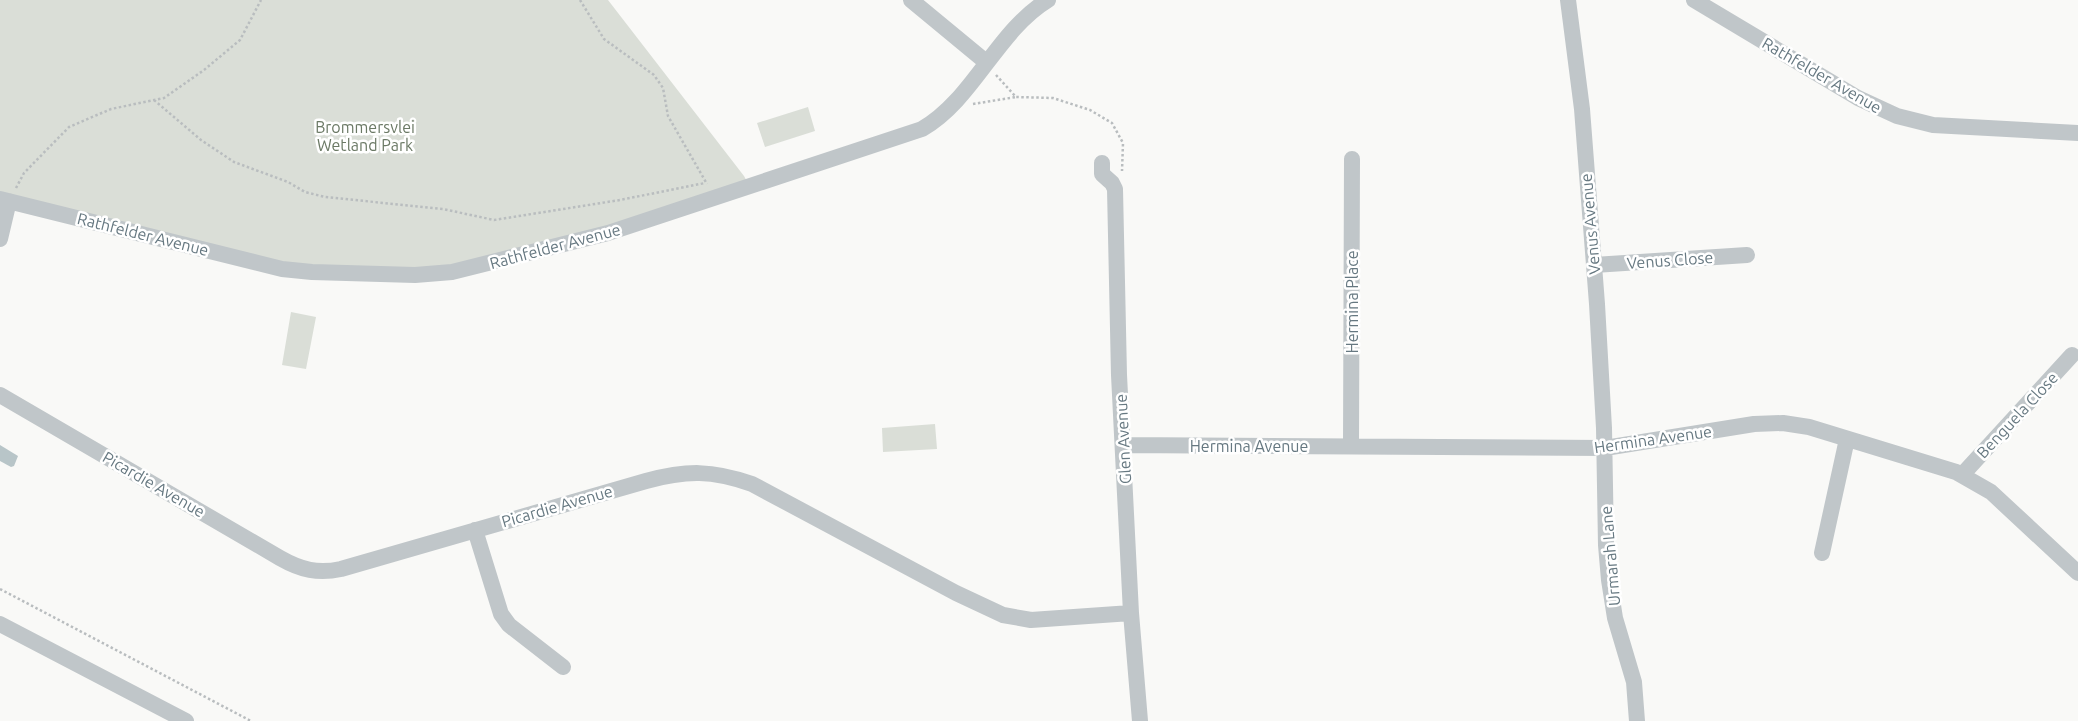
<svg xmlns="http://www.w3.org/2000/svg" width="2078" height="721" font-family="Ubuntu,sans-serif">
<rect width="100%" height="100%" fill="#f9f9f7"/>
<!-- green -->
<path fill="#daded7" d="M0 0H608L744 176 750 187 484 265 312 272 0 199Z
M808 107 815 131 765 147 757 123Z
M291 312 316 317 306 369 282 365Z
M935 424 937 449 883 452 882 428Z"/>
<!-- water -->
<path fill="#b8c5c8" d="M0 445 18 456 14 466 11 467 0 461Z"/>
<g fill="none" stroke-linecap="round" stroke-linejoin="round">
<!-- path -->
<path stroke="#b9bdbf" stroke-width="2.5" stroke-dasharray="2.5 2.5" stroke-linecap="butt" d="M580 0 604 39 654 75 663 88 668 116 707 184
M996 75 1016 97 1053 98 1090 110 1112 123 1123 143 1122 171
M154 100 201 140 234 162 288 182 305 192 325 197 443 209 494 220 620 200 705 183
M973 104 1016 97
M16 188 24 173 69 127 111 109 164 98 204 70 240 40 261 0
M0 589 251 721"/>
<!-- minor -->
<path stroke="#c0c6c9" stroke-width="16" d="M911 0 986 62
M1568 0 1582 109 1597 304 1604 428 1606 545 1609 580 1615 618 1634 682 1637 721
M1694 0 1858 98 1897 116 1933 125 2078 133
M1102 163V174L1112 183 1115 189 1119 375 1131 613 1140 721
M0 199 282 269 312 272 415 275 452 272 608 233 922 129C973 100 997 31 1048 0
M0 239 9 201
M1594 265 1747 255
M0 395 280 558C301 570 318 574 341 569L646 481C687 470 712 470 752 484L956 593 1003 615 1031 620 1131 613
M1123 445 1605 448 1754 424 1783 423 1809 427 1956 472 1991 492 2078 573
M1351 445 1352 159
M1962 475 2072 355
M475 530 501 614 509 625 563 667
M1822 553 1847 439
M0 624 186 721"/>
</g>
<g text-anchor="middle" stroke-width="5" stroke-linejoin="round" paint-order="stroke">
<!-- street labels -->
<g font-size="16" fill="#667881" stroke="#fff">
<text transform="translate(1822 75) rotate(30)" y="6">Rathfelder Avenue</text>
<text transform="translate(1590 224) rotate(-95)" y="6">Venus Avenue</text>
<text transform="translate(143 234) rotate(14)" y="6">Rathfelder Avenue</text>
<text transform="translate(555 246) rotate(-15)" y="6">Rathfelder Avenue</text>
<text transform="translate(1670 260) rotate(-4)" y="6">Venus Close</text>
<text transform="translate(1352 302) rotate(-90)" y="6">Hermina Place</text>
<text transform="translate(2017 415) rotate(-47)" y="6">Benguela Close</text>
<text transform="translate(1123 439) rotate(-93)" y="6">Glen Avenue</text>
<text transform="translate(1653 439) rotate(-8)" y="6">Hermina Avenue</text>
<text x="1249" y="452">Hermina Avenue</text>
<text transform="translate(154 484) rotate(30)" y="6">Picardie Avenue</text>
<text transform="translate(557 506) rotate(-16)" y="6">Picardie Avenue</text>
<text transform="translate(1610 556) rotate(-95)" y="6">Urmarah Lane</text>
</g>
<!-- park labels -->
<g font-size="16" fill="#6b7965" stroke="#fff">
<text x="365" y="133">Brommersvlei<tspan x="365" dy="18">Wetland Park</tspan></text>
</g>
</g>
</svg>
